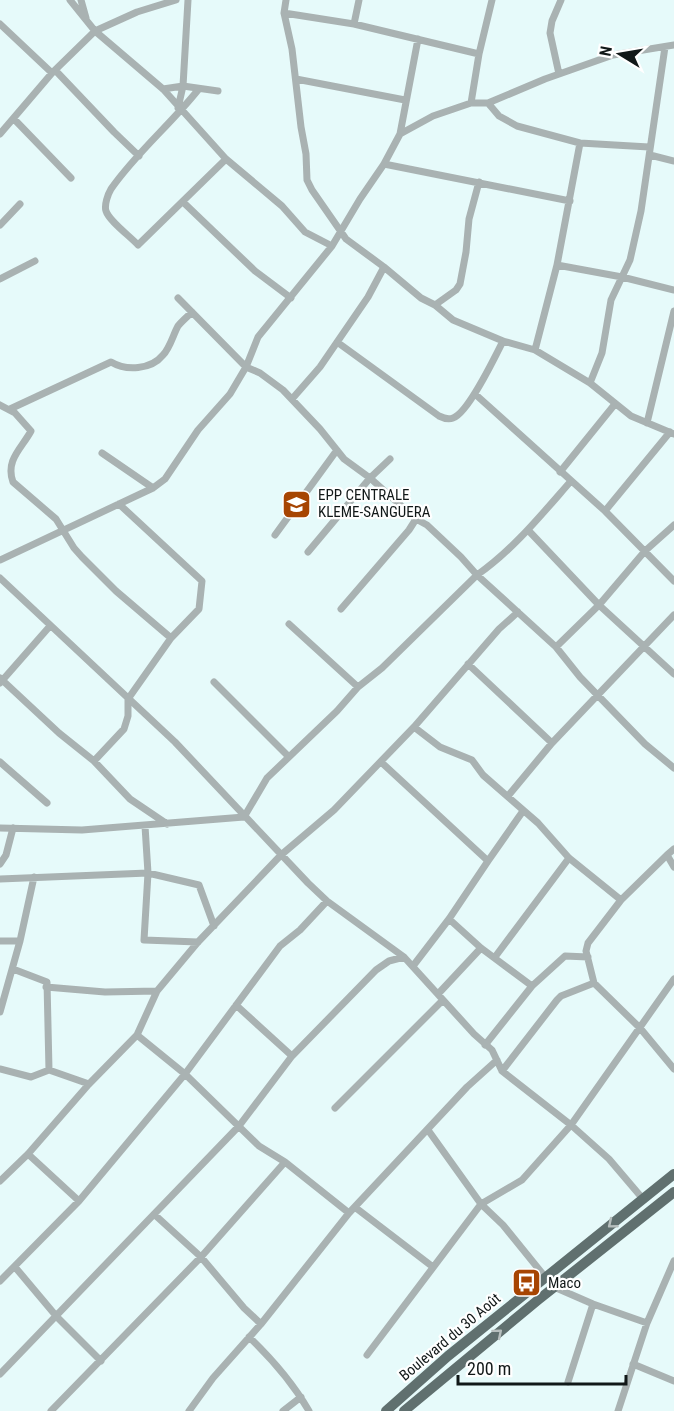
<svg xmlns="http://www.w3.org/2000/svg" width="674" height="1411" font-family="'Roboto Condensed',sans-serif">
<rect width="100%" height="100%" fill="#e6fafa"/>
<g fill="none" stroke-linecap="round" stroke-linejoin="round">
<!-- minor -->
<path stroke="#a9b2b2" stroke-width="7" d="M70 0 95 31 163 89 226 159 282 206 305 232 332 246
M81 0 86 18
M286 0 284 13 292 49 301 127 306 154 307 180 312 190 346 239 384 267 421 298 435 305 453 320 503 341 535 350 590 383 631 416 674 434
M284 13 354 24 479 54
M0 24 52 73
M354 24 359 0
M55 70 114 132 139 156
M559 74 550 33 552 21 561 0
M296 79 405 100
M163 89 183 86 218 91
M198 90C171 124 136 153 111 189 108 194 104 205 106 211 109 221 131 237 138 245L226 159
M471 103 479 54 492 0
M488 103 499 116 517 126 580 143 649 147
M178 108 183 86 188 0
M14 119 71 178
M0 134 52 73 95 31 137 12 176 0
M400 134 418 39
M650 155 674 161
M384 164 570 201
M183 202 255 271 291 298
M0 225 20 204
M557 265 622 277 674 290
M0 279 35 261
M178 298 246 367 260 373 283 390 320 429 344 459 370 478 390 459
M435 305 456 290 460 284 466 252 469 219 479 182
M337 342 439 416C443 418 448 420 453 418 468 413 495 357 503 341
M535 350 557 265 580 143
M590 383 602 353 611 300 630 260 641 211 665 47
M475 394 605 511 674 581
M292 399 320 367 368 297 384 267
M0 405 15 413 31 431C22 448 5 460 13 482L56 519 74 548 82 557 116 591 171 638
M10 409 111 362C126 371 151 370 163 355 170 348 173 335 178 326 182 321 187 317 192 312
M647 423 674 311
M102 453 153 488
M560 472 615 404
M119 504 202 581 199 609 171 638 128 699V716L124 729 94 761 130 799 167 824
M605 511 670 432
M528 530 599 605 674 674
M275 535 337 450
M308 552 370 478 416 519 427 525 461 557 477 575 556 647 580 677 645 744 674 768
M0 560 153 488 165 479 198 430 230 394 246 367 258 337 332 246 360 199 384 164 400 134 433 116 471 103H488L545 79 613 55 674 45
M0 578 175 742 308 883 327 901 404 957 474 1034 492 1050 502 1071 571 1125 609 1159 643 1199
M341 609 409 530 416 519
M289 624 358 687
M556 647 599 605 645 551 674 525
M468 664 552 743 674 615
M0 678 59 733 94 761
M214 682 288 756
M0 683 50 626
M414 727 440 747 472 760 483 775 538 823 569 858 621 900 667 855
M0 762 47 803
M381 762 488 861 449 919 413 966
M508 796 552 743
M145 826 148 873 144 940 198 942
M0 828 82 830 244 817 267 778 337 711 358 687 382 668 477 575C513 550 542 514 571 481
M674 849 667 855 674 867
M488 861 523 811
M0 864 6 855 13 828
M0 879 148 873 199 885 214 926
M449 919 481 948 532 986 485 1045
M0 941H20
M495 957 569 858
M13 969 47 982 49 1070
M594 983 586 951 588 943 621 900
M532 986 565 956 588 957
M46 987 105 992 157 991
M438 994 481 948
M236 1005 292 1056
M0 1012 20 941 34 877
M137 1035 185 1074 259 1146 285 1162 349 1213
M0 1069 31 1077 49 1070 89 1084
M502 1071 557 1000 561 996 594 983 640 1028 674 1069
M335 1108 442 1001
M428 1130 481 1204 503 1225 546 1278
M28 1154 79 1201
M0 1181 28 1154 89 1084 137 1035 157 991 198 942 281 855 334 810 360 783 414 727 499 629 518 612
M356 1208 433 1267
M155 1215 201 1257 244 1308 261 1324
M15 1267 57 1317 101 1361
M0 1281 79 1201 185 1074 280 946 300 930 327 901
M554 1287 593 1304 647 1323
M249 1337C272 1359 293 1383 309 1411
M367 1355 481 1204 522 1180 571 1125 674 979
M633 1364 674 1381
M0 1374 239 1126 292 1056 376 970 389 961 404 957
M568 1382 593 1304
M51 1411 201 1257 285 1162
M189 1411 213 1378 261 1324 349 1213 467 1087 497 1060
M283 1411 301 1397
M618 1411 647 1323 674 1261"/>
<!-- trunk -->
<path stroke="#60706f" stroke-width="10" d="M386 1411 448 1356 674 1174
M404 1411 538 1300 674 1192"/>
</g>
<!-- one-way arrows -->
<defs><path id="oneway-chevron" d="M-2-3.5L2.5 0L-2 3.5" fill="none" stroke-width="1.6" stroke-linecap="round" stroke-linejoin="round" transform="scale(1.5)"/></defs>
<g stroke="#b7bfbe">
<use href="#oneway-chevron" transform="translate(612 1224) rotate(141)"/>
<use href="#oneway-chevron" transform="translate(498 1333) rotate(-40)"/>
</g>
<!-- icons -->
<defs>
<symbol id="school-square" viewBox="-11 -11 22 22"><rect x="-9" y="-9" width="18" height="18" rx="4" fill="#a74502" stroke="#fff"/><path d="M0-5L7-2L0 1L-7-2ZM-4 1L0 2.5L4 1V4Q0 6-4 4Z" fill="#fff"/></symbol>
<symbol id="bus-square" viewBox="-11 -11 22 22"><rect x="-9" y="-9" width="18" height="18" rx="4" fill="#a74502" stroke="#fff"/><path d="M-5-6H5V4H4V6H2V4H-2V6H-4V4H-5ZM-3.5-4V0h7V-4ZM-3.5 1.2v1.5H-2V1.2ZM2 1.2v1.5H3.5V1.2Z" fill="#fff"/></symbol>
</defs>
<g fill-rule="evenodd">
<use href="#school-square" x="280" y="488" width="33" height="33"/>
<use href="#bus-square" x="510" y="1266" width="33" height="33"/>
</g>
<g text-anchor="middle" stroke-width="4.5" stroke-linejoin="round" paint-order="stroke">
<!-- poi labels -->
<g font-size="15" fill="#111818" stroke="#fff" text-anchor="start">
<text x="318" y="500">EPP CENTRALE<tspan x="318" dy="17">KLEME-SANGUERA</tspan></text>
<text x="548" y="1288">Maco</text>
</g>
<!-- street labels -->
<g font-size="15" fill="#111818" stroke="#fff">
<text transform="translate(450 1337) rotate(-40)" y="5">Boulevard du 30 Août</text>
</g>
</g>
<!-- north arrow -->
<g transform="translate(620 54) rotate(281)" stroke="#ffffff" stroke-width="4.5" paint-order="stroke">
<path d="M0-4.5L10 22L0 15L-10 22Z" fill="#111818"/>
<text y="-9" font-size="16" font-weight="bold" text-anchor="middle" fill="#111818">N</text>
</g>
<!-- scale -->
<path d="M458 1375v9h168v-9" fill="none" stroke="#111818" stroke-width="3"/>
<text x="467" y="1375" font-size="18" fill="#111818" stroke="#ffffff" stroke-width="4.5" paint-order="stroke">200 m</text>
</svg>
